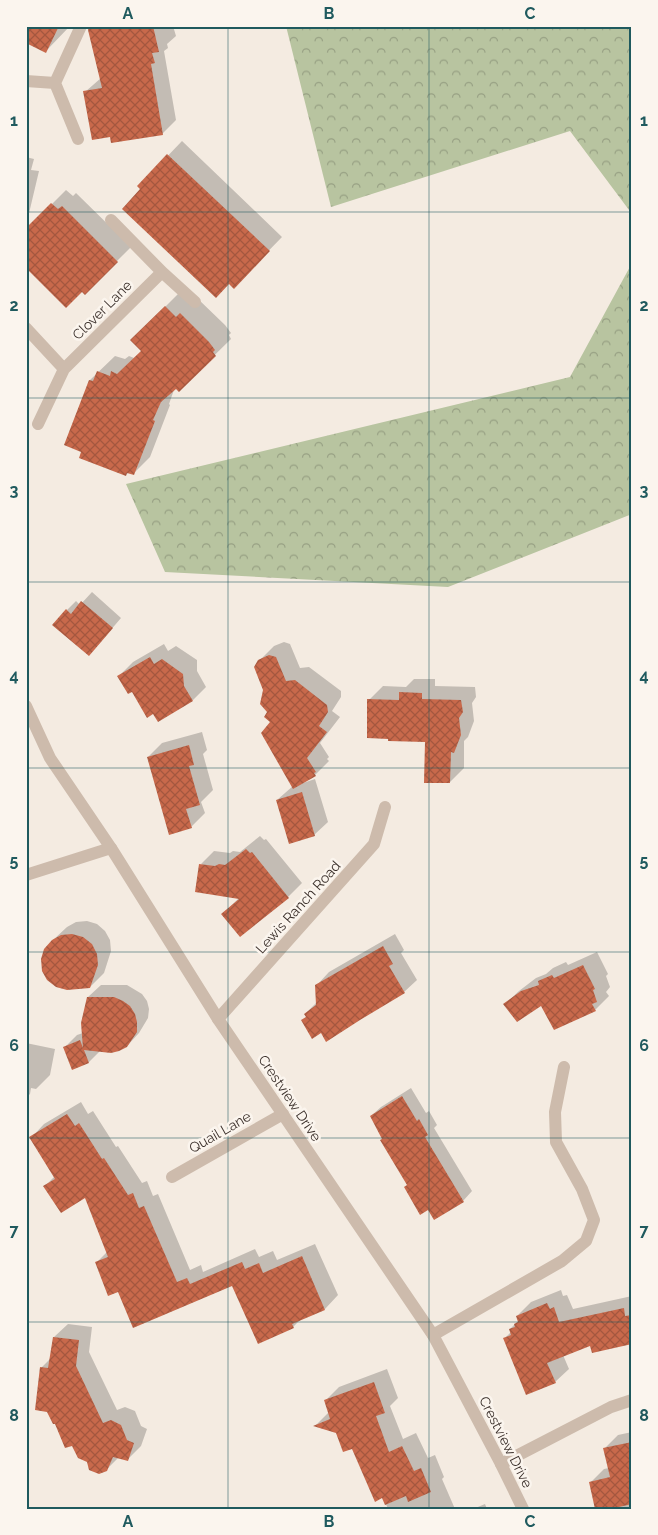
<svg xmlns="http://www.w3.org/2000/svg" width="658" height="1535" font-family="Raleway,sans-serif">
<defs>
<pattern id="forest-crowns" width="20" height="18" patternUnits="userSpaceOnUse" patternTransform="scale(1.25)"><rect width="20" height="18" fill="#b8c4a0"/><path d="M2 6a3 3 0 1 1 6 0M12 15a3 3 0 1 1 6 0" fill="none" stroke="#97a083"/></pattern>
<pattern id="building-cross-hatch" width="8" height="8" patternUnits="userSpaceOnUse" patternTransform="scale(1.25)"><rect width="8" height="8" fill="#c8694b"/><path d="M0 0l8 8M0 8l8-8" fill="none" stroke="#a4573f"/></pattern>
</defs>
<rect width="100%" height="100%" fill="#f4ebe1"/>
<!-- forest -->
<path fill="url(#forest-crowns)" d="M286 26H632V214L570 131 331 207Z
M632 263V514L448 587 165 572 126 484 570 377Z"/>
<!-- shadow -->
<path fill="#0003" d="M26 26H70L46 51Z
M90 26H173L176 36 167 44 168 48 164 51 176 120 162 134 111 136 85 92 101 78Z
M182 141 282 237 247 273 139 186Z
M26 157 34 159 31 170 39 171 26 226Z
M66 190 73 196 76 193 131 247 85 293 26 230Z
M182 290 197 298 225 325 231 333 229 335 231 339 179 390 175 387 169 404 170 405 150 457 133 474 129 472 126 475 82 451 90 380 115 356 125 359 129 356 134 358 143 351 132 340Z
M92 592 121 618 98 645 67 610 76 601 80 605Z
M284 642 290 644 300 668 309 667 341 691V697L332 711 340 717 320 743 329 757 327 759 329 761 315 775 303 783 315 779 328 822 314 835 277 800 293 786 268 712 259 661 274 646Z
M164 644 168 651 176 646 197 660V671L206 687 193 700 154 713 119 676 133 662Z
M414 679H435V686L475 687 476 697 472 703 474 721 468 737 464 741V768L450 782 426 741 369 700 383 686 406 687Z
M202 732 207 750 203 754 213 790 201 802 205 813 191 827 148 757 162 743Z
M260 836 264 840 266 839 302 883 288 897 240 936 223 914 239 898 201 864 214 851 230 853 233 851 240 852Z
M87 921 97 924 105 931 110 940 111 951 104 973 90 987 52 941 67 927 76 922Z
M395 934 404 950 401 953 417 980 404 992 321 1032 302 1021 307 1016 305 1014 317 1002V985L329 972Z
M597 952 608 974 606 976 610 987 606 992 609 996 595 1010 541 1004H505L519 991 536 978 546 974 553 968 566 962 568 965Z
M101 985H127L142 994 147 1001 149 1009 148 1018 139 1033 127 1046 100 1051 89 1062 64 1048 77 1035 83 1033 88 997Z
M26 1043 55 1049 50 1075 36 1089 31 1088 30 1094 26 1098Z
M411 1088 426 1113 429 1111 437 1125 434 1128 472 1191 463 1201 428 1209 408 1184 371 1116 381 1107Z
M81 1102 88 1114 93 1111 116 1147 118 1146 142 1183 147 1181 153 1196 158 1194 190 1270 201 1265 203 1272 255 1249 259 1257 273 1251 277 1260 315 1244 338 1295 325 1309 302 1318 293 1327 233 1284 119 1291 96 1263 108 1251 86 1196 45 1186 55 1176 31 1138 44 1124Z
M561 1290 563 1296 567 1295 573 1309 632 1296V1343L591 1344 563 1355 569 1369 555 1382 504 1339 511 1332 510 1329 519 1320 517 1316 531 1302Z
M68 1324 92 1327 89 1352 117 1410 125 1407 135 1411 141 1426 147 1429 141 1446 127 1460 119 1457 106 1470 88 1461 73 1445 48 1410 36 1409 42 1367 51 1358 54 1337Z
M387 1369 398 1398 390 1406 403 1439 416 1433 428 1458 435 1455 444 1477 442 1479 455 1509H388L383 1497 352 1448 337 1432 316 1425 329 1412 325 1401 339 1387Z
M632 1432V1509H596L591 1482 604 1469 609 1468 604 1449 618 1435Z
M485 1504 487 1509H473Z"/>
<!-- building -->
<path fill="url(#building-cross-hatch)" d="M26 26H59L46 53 26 43Z
M89 26H153L159 52 152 53 155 63 151 64 163 135 111 143 110 137 92 140 83 91 102 88 88 30Z
M167 154 270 251 234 289 229 284 216 298 122 209 140 189 137 186Z
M51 203 58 209 62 206 118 262 85 295 82 292 66 308 26 268V228Z
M165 306 176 317 180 313 209 342 215 350 213 352 216 356 179 392 176 389 161 402 153 420 155 421 134 475 127 473 126 476 79 458 81 452 64 445 89 380 93 381 97 371 110 376 111 371 117 374 141 351 130 340Z
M81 601 113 628 89 656 52 625 66 609 71 614Z
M269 655 276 657 286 681 295 680 327 705 328 712 319 726 327 732 307 758 316 772 314 773 316 776 293 789 261 733 270 722 264 717 267 712 260 704 263 690 254 667 258 660Z
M150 657 154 664 162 659 183 674 184 686 193 701 158 722 153 714 147 718 132 692 128 694 117 676Z
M399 692 422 693V699L461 700 463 712 459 718 461 735 454 753 451 752 450 783H424L425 742 388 741V739L367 738V699L399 700Z
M189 745 194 765 189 766 200 805 186 809 192 828 169 835 147 757Z
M302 792 315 836 289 844 276 800Z
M246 849 250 853 252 852 289 898 240 937 221 914 239 899 195 892 199 864 215 866 219 864 225 865Z
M72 934 83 937 92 944 97 954 98 965 90 988 67 990 56 987 47 980 42 971 41 959 44 949 52 940 61 935Z
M383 946 393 964 389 966 405 993 360 1020 326 1042 321 1033 312 1039 301 1020 306 1017 304 1014 316 1005 315 985Z
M583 965 595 989 593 990 597 1002 592 1004 596 1011 554 1030 541 1006 517 1022 503 1004 521 991 539 985 538 981 552 975 554 978Z
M87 997H114L123 1001 130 1006 135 1014 137 1022V1032L127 1047 119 1051 111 1053 84 1050 89 1063 72 1070 63 1047 80 1040 83 1048 81 1023Z
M402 1096 417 1121 419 1119 428 1135 425 1137 464 1202 434 1220 428 1210 420 1215 404 1187 407 1185 380 1140 382 1139 370 1116Z
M67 1114 75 1126 79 1123 102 1159 104 1158 128 1195 133 1193 139 1208 144 1206 177 1282 187 1278 190 1284 242 1262 245 1269 259 1263 263 1273 302 1256 325 1310 292 1324 294 1328 258 1344 232 1286 133 1328 118 1292 108 1296 95 1262 108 1257 85 1198 61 1213 43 1186 55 1179 29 1137Z
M547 1303 550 1309 554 1307 559 1322 624 1308 625 1316 632 1315V1344L592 1353 590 1346 547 1363 556 1383 526 1395 503 1338 511 1335 509 1329 515 1327 514 1324 518 1322 516 1316Z
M53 1337 79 1340 76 1366 103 1423 111 1420 121 1425 127 1440 134 1443 128 1461 113 1457 107 1471 99 1474 89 1470 87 1462 78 1458 72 1446 65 1448 55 1424H53L47 1412 35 1410 40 1367 48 1368Z
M374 1382 385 1413 376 1416 389 1452 402 1446 414 1471 421 1468 431 1492 408 1502 406 1496 385 1505 382 1498 375 1502 352 1449 343 1452 336 1433 313 1426 330 1419 324 1400Z
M632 1442V1504L610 1509H595L589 1482 610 1477 603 1448Z"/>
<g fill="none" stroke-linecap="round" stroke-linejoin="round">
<!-- minor -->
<path stroke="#cdbbac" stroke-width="12" d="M26 81 55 83 81 26
M55 83 78 139
M162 272 195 302
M26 328 64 369 162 272 111 220
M38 424 64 369
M26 875 111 848
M218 1019 374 844 385 807
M172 1177 283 1114
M433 1335 562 1261 586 1241 594 1220 582 1189 556 1142 555 1112 564 1067
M501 1464 611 1407 632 1400"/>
<!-- tertiary -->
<path stroke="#cdbbac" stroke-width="12" d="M26 706 50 758 111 848 218 1019 433 1335 501 1464 523 1509"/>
</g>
<!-- grid -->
<path fill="none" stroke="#1f5a5e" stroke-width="1" stroke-opacity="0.55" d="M228 26V1509M429 26V1509M26 212H632M26 398H632M26 582H632M26 768H632M26 952H632M26 1138H632M26 1322H632"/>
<g text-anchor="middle" stroke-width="5" stroke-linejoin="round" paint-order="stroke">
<!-- street labels -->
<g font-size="14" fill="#3b302b" stroke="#fbf5ee">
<text transform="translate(102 310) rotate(-45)" y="5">Clover Lane</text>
<text transform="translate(298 907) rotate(-48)" y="5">Lewis Ranch Road</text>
<text transform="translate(290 1098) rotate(56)" y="5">Crestview Drive</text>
<text transform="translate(220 1132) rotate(-30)" y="5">Quail Lane</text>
<text transform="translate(506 1442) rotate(63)" y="5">Crestview Drive</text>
</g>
</g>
<!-- border -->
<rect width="658" height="1535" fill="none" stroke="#fbf5ee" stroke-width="55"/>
<rect x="28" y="28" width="602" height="1480" fill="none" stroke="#1f5a5e" stroke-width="2"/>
<g font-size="16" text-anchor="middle" font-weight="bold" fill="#1f5a5e">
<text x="128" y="19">A</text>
<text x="329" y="19">B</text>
<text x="530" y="19">C</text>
<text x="14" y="126">1</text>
<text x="644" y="126">1</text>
<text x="14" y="311">2</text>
<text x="644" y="311">2</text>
<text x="14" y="496">3</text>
<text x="644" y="496">3</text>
<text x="14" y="681">4</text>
<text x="644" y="681">4</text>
<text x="14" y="866">5</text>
<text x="644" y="866">5</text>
<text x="14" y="1051">6</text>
<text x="644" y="1051">6</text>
<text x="14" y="1236">7</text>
<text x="644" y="1236">7</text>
<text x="14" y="1421">8</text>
<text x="644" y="1421">8</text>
<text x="128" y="1527">A</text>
<text x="329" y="1527">B</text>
<text x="530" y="1527">C</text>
</g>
</svg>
